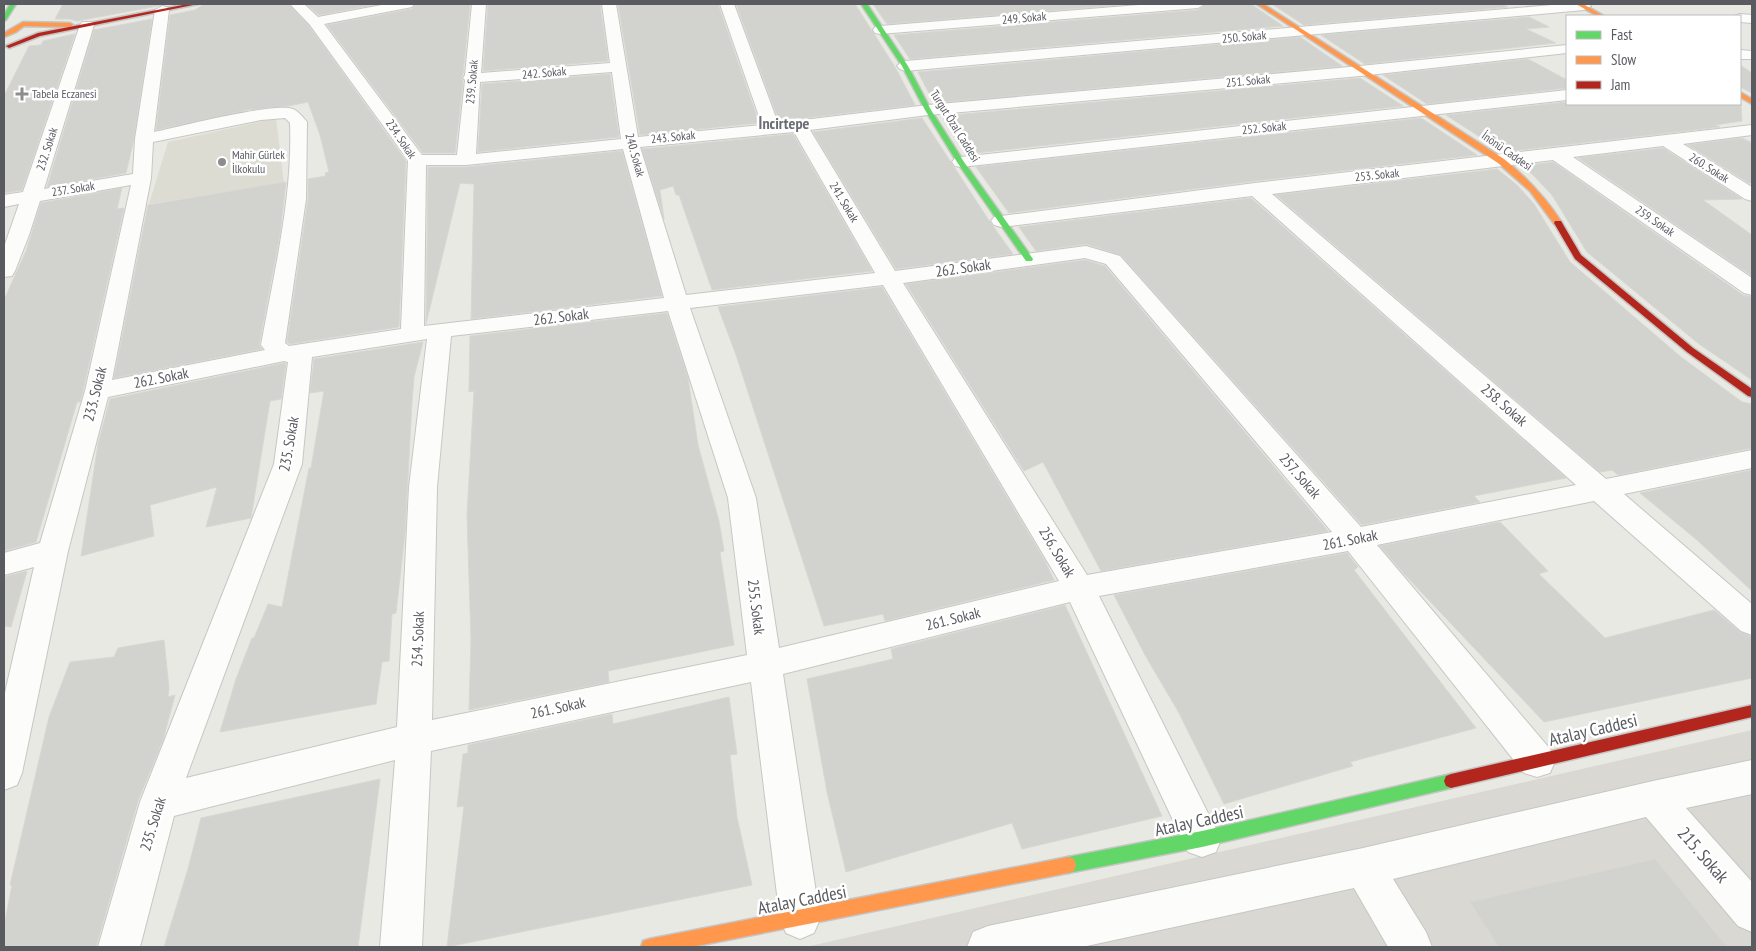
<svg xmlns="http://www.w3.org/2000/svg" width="1756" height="951" font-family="'PT Sans Narrow',sans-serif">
<rect width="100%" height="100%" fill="#e9e9e3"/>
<!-- industrial -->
<path fill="#d9d8d3" d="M1752 730V947H806Z"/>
<!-- education -->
<path fill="#dddcd2" d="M276 118 284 183 149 204 168 142Z"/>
<!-- building -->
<path fill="#d2d2ce" stroke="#d8d7d2" d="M63 4H168L77 21 70 19H55Z
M204 4H288L309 26 406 161 399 327 290 344 287 342 308 199V179L326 176 325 173 329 172 320 135 308 102 288 106 247 110 156 130 170 15 195 10Z
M306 4H378L319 15Z
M416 4H470L463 74 461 78 463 81 455 153H423L327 25 412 9Z
M488 4H600L608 61 483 71Z
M618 4H718L759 123 640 135Z
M736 4H855L895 67 915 105 779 121Z
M873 4H1131L887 24Z
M1207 4H1251L1283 26 910 59 894 35 1198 10Z
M1272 4H1502L1508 7 1304 25Z
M1529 17 1549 27 1526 29 1556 43 1365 64 1321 35Z
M152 19 133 143 126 173 47 187 94 30Z
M75 34 22 190 4 193V96L29 46 41 45 43 41Z
M1300 37 1342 66 934 103 918 72Z
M1528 59 1567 80V88L1427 104 1383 75Z
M1740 65 1752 73V93L1740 87Z
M610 74 619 137 478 152 482 84Z
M1360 78 1403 106 967 154 942 116Z
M1567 102V104H1741L1742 121 1715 125 1720 127 1503 152 1446 115Z
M922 118 990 222 1013 254 896 269 813 132Z
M1421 118 1477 155 1255 181 1009 213 976 167Z
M793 134 872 271 712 290 679 195H676L673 186 660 190 664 219 642 149Z
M1742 138 1752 143V183H1749L1688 145Z
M1663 148 1742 199 1703 200 1752 235V276L1578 158Z
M622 151 662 296 471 319 474 184 460 183 426 324 428 167H466Z
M1553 162 1743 295 1752 297V380L1699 344 1587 252 1552 195 1533 175 1522 166Z
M1497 169 1517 185 1534 204 1570 262 1681 357 1742 402 1752 404V448L1618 475 1612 470 1600 472 1276 195Z
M286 182 280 234 259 345 262 349 114 378 148 205Z
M122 188 117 209 124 208 83 391 80 402H77L36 542 4 551V300L26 251 41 203Z
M1251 198 1566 478 1474 496 1480 502 1362 525 1121 255 1086 244 1036 251 1019 227Z
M1085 260 1105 266 1328 531 1101 571 1043 462 1024 471 906 284Z
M882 287 1045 561 1054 580 885 621 883 614 824 626 735 352 718 307Z
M667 313 688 378 698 445 719 521 724 551 720 552 734 645 608 671 609 682 469 710 471 639 467 515 474 391 469 392 470 336Z
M423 342 414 377 412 402 405 533 396 613 392 614 389 661 382 662 376 704 220 732 236 679 252 638H254L268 604 282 607 309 468H311L324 391 310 393 314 359Z
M284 363H286L281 399 270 401 251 518 206 527 217 487 150 505 154 536 81 556 98 444 110 399Z
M1752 470V591L1697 540 1640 493Z
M1500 522 1548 571 1539 574 1605 638 1714 610 1740 632 1752 637V678L1544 722 1406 576 1380 546Z
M1347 553 1358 567 1354 570 1476 728 1350 762 1353 766 1224 804 1179 713 1145 655 1114 595Z
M27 571 11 627 4 626V577Z
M1065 605 1162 816 1022 849 1012 823 846 872 827 792 807 679 893 659 891 649Z
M164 640 169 688 168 697 175 695 163 740 138 801 96 947H4V926L12 885H10L49 717 70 662 114 657 118 648Z
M729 697 737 754 730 755 737 817 752 885 447 947 464 806 457 807 463 754 468 753V745L612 714 613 724Z
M380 779 358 947H164L188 869 201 818Z
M1655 859 1727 947H1499L1470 902Z"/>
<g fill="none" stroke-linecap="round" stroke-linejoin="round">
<defs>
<path id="street" d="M290 4H304L318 17 387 4H414L412 7 407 8 324 24 422 155H457L465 80 463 78 465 75 472 4H486L481 73 610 63 602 4H616L638 137 762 125 720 4H734L778 123 928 105 1360 66 1567 45V53L1360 76 928 115 810 130 895 271 1086 246 1120 256 1361 527 1576 485 1252 196 1001 227 994 225 991 221 994 217 1255 183 1752 125V135L1683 144 1752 187V201L1745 199 1663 146 1573 157 1752 278V295L1744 293 1553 160 1272 194 1606 479 1752 450V468L1624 494 1752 604V635L1741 631 1594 501 1377 545 1550 749 1555 761 1550 773 1537 777 1524 773 1348 551 1099 596 1221 839 1216 852 1202 857 1188 852 1070 602 783 674 820 919 814 933 800 939 786 933 780 919 751 682 431 751 422 947H380L395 760 174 816 140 947H98L140 802 274 464 288 362 284 361 108 397 68 551 22 773 17 785 4 790V697L34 567 4 575V553L40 543 85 391 131 185 40 201 29 235 15 271 12 276 4 277V247L19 204 4 207V195L23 192 80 25 82 22H92L94 25 44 189 133 174 135 139 155 10 162 6 167 7 169 10 154 132C178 127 274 102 293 109 298 111 303 117 307 122L306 199 285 343 289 346 401 329 408 160 310 25ZM612 72 621 139 476 154 480 82ZM285 118 290 123C293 197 274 272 261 345L265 350 112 380 151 178 153 142 261 120ZM794 132 875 273 686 295 640 147ZM623 149 664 298 424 326 426 165H466ZM1085 258 1106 264 1332 532 1087 575 903 283ZM883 285 1059 581 779 648 756 498 690 308ZM668 311 728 498 747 655 432 720 437 487 451 336ZM427 339 409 487 397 727 186 778 302 464 312 357Z
M1151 4H1205L1198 8 880 34 875 33 873 30 875 27 880 26Z
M1563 4H1589L1591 6 1584 10 905 71 900 69 897 66 900 63 905 61Z
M1740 14 1752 15V23L1740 22V16H1734Z
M1740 50 1752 51V59H1740Z
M1567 90V100L961 167 955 166 952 162 955 158 961 157Z
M1752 760V794L1686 808 1752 882V932L1738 926 1646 817 1393 879 1426 932 1432 947H1388L1354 888 1082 947H967L973 932 988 926 1363 848 1653 781Z"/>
<path id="fast" d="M10 4H16L6 20 4 21V15Z
M861 4H867L908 66 931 110 964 162 1033 259 1032 261H1026L957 162 925 110 902 66Z
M1451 774 1456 776 1458 781 1456 786 1451 788 1202 847 1068 873 1062 871 1060 865 1062 859 1068 857 1202 831Z"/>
<path id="slow" d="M1257 4H1263L1504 159C1527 178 1546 198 1562 223L1561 225H1555L1530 191 1498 163Z
M1576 4H1583L1604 16H1597Z
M23 22 70 23 73 25 70 27 24 26 16 32 4 37V33Z
M1740 92 1752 99V104L1740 97Z
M1068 857 1074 859 1076 865 1074 871 1068 873 691 947H641L643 941 649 939Z"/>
<path id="jam" d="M188 4H198L40 36 9 48 6 46 38 33Z
M1555 221H1561L1581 255 1693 348 1752 389V397L1748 396 1687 352 1575 259 1554 223Z
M1752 705V717L1451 788 1446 786 1444 781 1446 776 1451 774Z"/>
</defs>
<!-- street casing -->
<use href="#street" stroke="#c6c7c5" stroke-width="2"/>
<!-- fast casing -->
<use href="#fast" stroke="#c4c5c4" stroke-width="3"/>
<!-- slow casing -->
<use href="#slow" stroke="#c4c5c4" stroke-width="3"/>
<!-- jam casing -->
<use href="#jam" stroke="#c4c5c4" stroke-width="3"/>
<!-- street -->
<use href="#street" fill="#fcfcfb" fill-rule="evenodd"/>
<!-- fast -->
<use href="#fast" fill="#63d668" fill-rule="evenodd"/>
<!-- slow -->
<use href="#slow" fill="#ff974d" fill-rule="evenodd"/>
<!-- jam -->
<use href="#jam" fill="#b3261e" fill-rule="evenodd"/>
</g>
<!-- markers -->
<g fill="#8b8d8e" stroke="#fff" stroke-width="2">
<path d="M19.5 86.5h5v5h5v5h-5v5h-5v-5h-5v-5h5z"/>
<circle cx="222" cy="162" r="5"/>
</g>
<g text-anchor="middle" stroke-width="5" stroke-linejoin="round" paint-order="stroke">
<!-- far-street labels -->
<g font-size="12" fill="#595b61" stroke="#fff">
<text transform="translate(1024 18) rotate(-5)" y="4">249. Sokak</text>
<text transform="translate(1244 37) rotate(-5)" y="4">250. Sokak</text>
<text transform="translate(544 73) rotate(-5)" y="4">242. Sokak</text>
<text transform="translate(1248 81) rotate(-5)" y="4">251. Sokak</text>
<text transform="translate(472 82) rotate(-85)" y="4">239. Sokak</text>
<text transform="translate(955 126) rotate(58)" y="4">Turgut Özal Caddesi</text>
<text transform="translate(1264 128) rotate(-6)" y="4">252. Sokak</text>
<text transform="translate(673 137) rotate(-6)" y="4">243. Sokak</text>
<text transform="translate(401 139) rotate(56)" y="4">234. Sokak</text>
<text transform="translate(47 149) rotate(-72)" y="4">232. Sokak</text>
<text transform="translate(1507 151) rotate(35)" y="4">İnönü Caddesi</text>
<text transform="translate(635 155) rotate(75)" y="4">240. Sokak</text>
<text transform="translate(1709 168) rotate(32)" y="4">260. Sokak</text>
<text transform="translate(1377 175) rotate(-6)" y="4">253. Sokak</text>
<text transform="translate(73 189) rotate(-9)" y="4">237. Sokak</text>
<text transform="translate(844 202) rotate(59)" y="4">241. Sokak</text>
<text transform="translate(1655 221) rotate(34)" y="4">259. Sokak</text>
</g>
<!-- far-poi labels -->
<g font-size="12" fill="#595b61" stroke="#fff" text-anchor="start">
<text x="32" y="98">Tabela Eczanesi</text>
<text x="232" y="159">Mahir Gürlek<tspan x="232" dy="14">İlkokulu</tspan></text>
</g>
<!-- street labels -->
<g font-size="15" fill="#595b61" stroke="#fff">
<text transform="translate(963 268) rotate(-8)" y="5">262. Sokak</text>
<text transform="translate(561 317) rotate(-7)" y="5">262. Sokak</text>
<text transform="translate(161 378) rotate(-11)" y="5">262. Sokak</text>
<text transform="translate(95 394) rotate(-76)" y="5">233. Sokak</text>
<text transform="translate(1504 405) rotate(41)" y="5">258. Sokak</text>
<text transform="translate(289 444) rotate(-80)" y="5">235. Sokak</text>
<text transform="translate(1300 476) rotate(49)" y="5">257. Sokak</text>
<text transform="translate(1350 540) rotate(-11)" y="5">261. Sokak</text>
<text transform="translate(1057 552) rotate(59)" y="5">256. Sokak</text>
<text transform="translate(756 607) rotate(83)" y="5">255. Sokak</text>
<text transform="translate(953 619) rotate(-14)" y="5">261. Sokak</text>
<text transform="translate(418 639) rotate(-88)" y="5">254. Sokak</text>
<text transform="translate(558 708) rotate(-12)" y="5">261. Sokak</text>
<text transform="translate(153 824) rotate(-73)" y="5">235. Sokak</text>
</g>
<!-- far-district labels -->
<g font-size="16" font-weight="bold" fill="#6a6d73" stroke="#fff">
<text x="784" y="129">İncirtepe</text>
</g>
<!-- near-street labels -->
<g font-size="18" fill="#595b61" stroke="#fff">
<text transform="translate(1593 730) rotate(-13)" y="6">Atalay Caddesi</text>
<text transform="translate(1199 821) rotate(-12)" y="6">Atalay Caddesi</text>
<text transform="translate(1703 855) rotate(49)" y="6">215. Sokak</text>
<text transform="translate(802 900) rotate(-11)" y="6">Atalay Caddesi</text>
</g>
</g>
<!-- border -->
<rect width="1756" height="951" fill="none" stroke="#595b61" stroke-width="10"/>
<!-- legend -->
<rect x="1566" y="15" width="175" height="90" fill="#ffffff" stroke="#bdbdc0"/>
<rect x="1576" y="31" width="25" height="8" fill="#63d668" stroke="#bdbdc0"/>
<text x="1611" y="40" font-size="15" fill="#595b61">Fast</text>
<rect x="1576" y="56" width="25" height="8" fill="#ff974d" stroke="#bdbdc0"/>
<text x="1611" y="65" font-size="15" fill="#595b61">Slow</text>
<rect x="1576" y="81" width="25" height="8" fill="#b3261e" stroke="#bdbdc0"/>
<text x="1611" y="90" font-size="15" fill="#595b61">Jam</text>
</svg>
